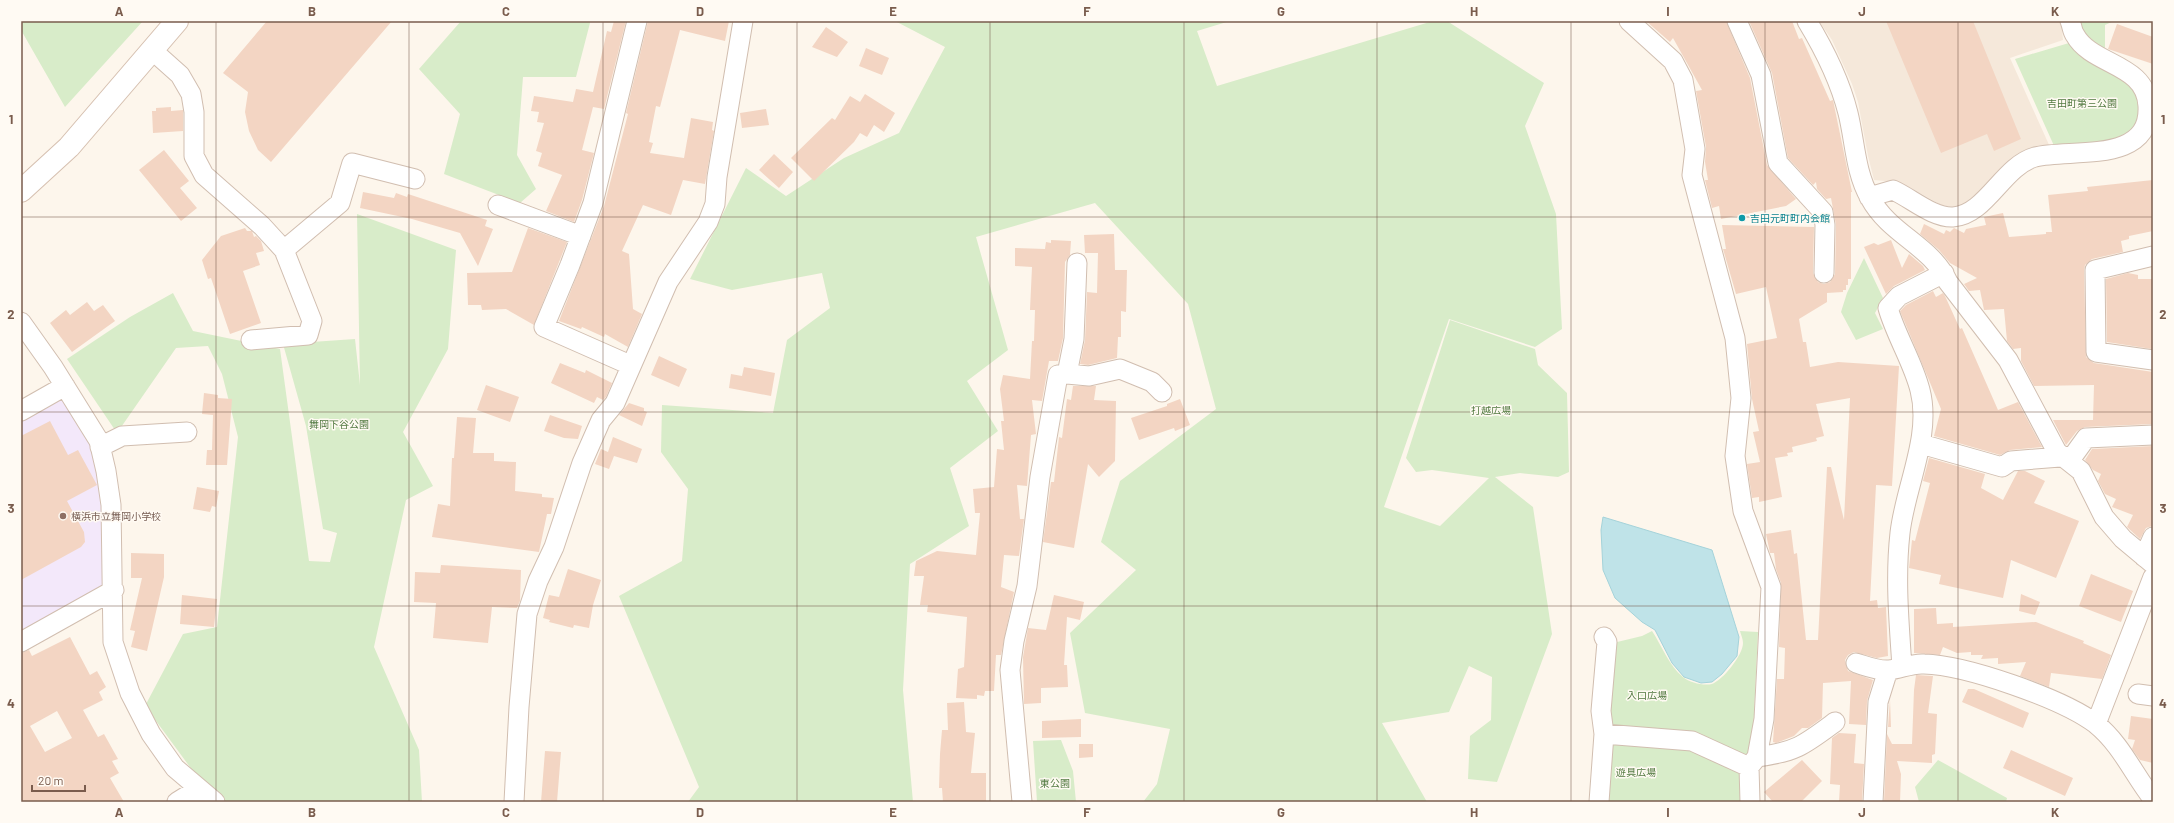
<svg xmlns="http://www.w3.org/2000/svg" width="2174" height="823" font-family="Barlow,'Noto Sans JP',sans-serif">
<rect width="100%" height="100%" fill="#fdf6ec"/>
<!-- residential -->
<path fill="#f5e8da" d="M1819 21H2061L2063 40 2010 58 2050 147 2011 161 1972 198 1964 205 1952 207 1941 205 1911 188 1896 182 1874 180 1868 156 1858 102 1852 84 1832 40Z"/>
<!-- education -->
<path fill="#f3e8fa" d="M57 399 67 400 93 440 104 483 105 587 21 636V420Z"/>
<!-- green -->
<path fill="#d8ecc9" d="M21 21H143L65 107 21 30Z
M461 21H589L590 23 576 77H523L517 155 536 189 520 203 444 174 460 114 419 69Z
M895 21H1230L1197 31 1217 86 1433 21H1447L1544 83 1525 126 1556 214 1562 329 1535 347 1449 319 1384 507 1440 526 1489 478 1432 470 1416 472 1406 458 1450 320 1535 349 1538 365 1567 393 1569 472 1558 477 1520 473 1495 477 1533 507 1552 634 1497 782 1468 779 1470 736 1491 720 1492 677 1469 666 1449 712 1382 723 1427 802H1143L1157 784 1170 729 1085 713 1070 633 1136 570 1101 542 1120 481 1216 409 1188 304 1095 203 976 237 1008 350 967 381 998 431 950 468 969 526 910 564 903 690 913 802H688L699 787 619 596 682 561 688 489 661 452 662 405 773 413 787 340 830 308 822 273 732 290 690 279 746 168 786 196 844 158 899 133 945 47Z
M2078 21H2114L2105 25V49L2090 43Z
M2069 43C2085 54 2130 79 2138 94 2143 104 2138 118 2136 128L2111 142 2055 148 2015 59Z
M357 214 456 250 448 349 403 432 433 486 406 500 374 647 419 750 422 802H224L201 782 145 706 183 634 217 627 238 437 222 374 208 346 176 348 117 433 67 359 130 317 173 293 193 331 280 349 309 561 330 562 337 533 323 529 306 426 283 344 355 339 360 385Z
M1864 258 1883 298 1875 313 1883 329 1856 340 1841 312 1847 293Z
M1652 631C1662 646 1669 666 1683 677 1690 683 1704 686 1712 684 1723 680 1743 655 1743 643 1743 639 1741 635 1740 631L1758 632 1752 755 1748 757 1609 731 1613 643 1642 636Z
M1610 739 1698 748 1741 769 1747 802H1604Z
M1061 740 1073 771 1076 802H1037L1033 741Z
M1938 760 2007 798 2006 802H1919L1915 787Z"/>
<!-- water -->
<path fill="#bfe3e8" stroke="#a5d3da" d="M1603 517 1712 550 1739 637 1737 656 1722 674 1712 682 1701 683 1684 677 1672 663 1655 630 1642 622 1615 598 1603 570 1601 530Z"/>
<!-- building -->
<path fill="#f3d5c3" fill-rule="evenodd" d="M267 21H392L271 162 258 150 249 131 245 112 248 92 223 73Z
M614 21H626L604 109 593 107 582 150 594 153 582 200 574 222 546 211 562 175 538 166 542 153 536 151 544 123 537 122 539 112 531 111 534 96 573 102 576 89 593 92 607 31 611 32Z
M648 21H729L725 41 680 30 660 107 656 106 649 142 653 143 650 153 684 158 691 118 713 122 712 130 714 131 705 184 683 180 671 215 643 205 622 251 629 254 633 309 642 314 628 347 605 334 604 337 582 327 581 329 559 321 604 206 628 114 626 113Z
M1646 21H1726L1750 78 1767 165 1796 199 1786 206 1721 219 1719 206 1712 208 1705 180H1708L1705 162 1706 147 1696 91 1702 90 1673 38 1670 42Z
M1749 21H1792L1799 39 1802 38 1830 101 1833 100 1852 192H1851V279H1848V285H1846V290H1843V292L1827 293V302L1799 319 1803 342H1806L1810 367 1838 362 1899 366 1892 486 1876 485 1870 601 1877 600 1878 608 1886 607 1888 656 1877 658 1854 652 1848 655 1845 660 1848 671 1873 680 1867 701 1866 725 1849 724 1851 681 1823 683 1822 718 1808 728H1802L1794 736 1776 743 1773 742 1777 679H1784L1785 648 1779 647 1781 583 1776 569 1774 553H1770L1766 534 1791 530 1794 554 1797 553 1806 640H1818L1827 467H1831L1844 520 1850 398 1816 404 1824 436 1816 438 1817 441 1792 447 1793 452 1787 453 1788 456 1775 458 1782 497 1759 502V497L1752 498 1747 464 1760 462 1753 432 1759 431 1752 399 1747 344 1777 338 1766 287 1736 294 1723 249H1726L1722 225 1814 227 1813 273 1818 282 1824 284 1830 282 1835 274 1836 225 1831 198 1826 199 1817 189 1816 182 1813 185 1788 158 1772 73Z
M1886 21H1973L2021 139 1994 151 1987 134 1941 153Z
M2117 24 2153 37V64L2108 49Z
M826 27 848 42 837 57 812 47Z
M866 48 889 58 882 75 859 66Z
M865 94 895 113 884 132 874 125 867 137 860 133 854 142 814 181 791 158 832 118 835 120 850 96 860 102Z
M171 107V111L183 110V131L153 133 152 111H156V108Z
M766 109 769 125 742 128 740 113Z
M164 150 189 181 180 188 197 208 181 221 139 170Z
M774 154 793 172 779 188 759 170Z
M2153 180V231L2129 236V239L2121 241 2123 252 2092 259 2085 265 2084 270 2086 357 2094 363 2153 372V424L2085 427 2077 431 2066 445 2053 420H2093L2094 385 2034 386 2021 361V348L2013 349 2007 341 2004 309 1984 310 1980 290 1969 291 1964 284 1977 278 1950 263 1939 250 1920 234 1924 224 1944 234 1946 230 1950 232 1954 228 1964 233 1966 229 1986 225 1984 217 2003 213 2009 237 2046 234V232H2052L2048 195 2088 191 2087 187Z
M363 192 394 198 396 193 407 197 408 194 487 220 485 226 493 229 478 266 460 233 412 219 360 208Z
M245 228 247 231H252L254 237 256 236 261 241 264 251 256 253 260 265 243 271 261 323 230 334 211 278 208 279 202 260 221 236Z
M528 228 567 242 534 325 506 309 482 310 481 305H468L467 273 512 272Z
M1114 234 1115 270H1127L1126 312 1121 311V337H1118L1117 358 1088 365 1080 364 1085 340 1087 292 1097 293 1098 253H1085L1084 235Z
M1051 240 1071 241 1070 255 1065 262 1063 338 1058 361H1049L1042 401 1032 400 1036 434 1031 435 1027 486 1017 485 1020 519H1024L1019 556 1004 555 1001 587 1014 592 1001 655H996L994 691H985L984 696 977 695V699L956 698 958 669 964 667 967 617 927 612 928 605H920L924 576H914L916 561 937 551 976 555 980 513H975L973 489 994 487 997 449 1004 450 1001 421H1004L1000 389 1003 375 1030 379 1032 341H1034L1035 310H1030L1032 267 1015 266V248L1045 249 1046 242 1051 243Z
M1891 240 1902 268 1909 254 1923 266 1925 270 1894 286 1886 294 1864 247 1874 243 1878 245Z
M2128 273 2138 275V279H2153L2152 349 2107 342 2106 279Z
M1933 291 1936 297 1943 293 1945 296 1960 329 1962 328 1998 410 2018 402 2042 447 2010 450 2000 455 1934 436 1941 409 1900 311 1906 305Z
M87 302 94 311 103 305 115 321 72 352 50 323 66 310 70 315Z
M659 356 687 369 679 387 651 375Z
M560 363 585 373 586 370 612 383 606 397 603 400 597 397 594 403 551 383Z
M744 367 775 373 771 396 729 388 731 374 742 376Z
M486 385 519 397 510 422 477 410Z
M1073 386H1096L1094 400 1116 401 1115 461 1099 477 1088 464 1074 548 1043 542 1051 482H1054L1059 437 1062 438 1067 399 1071 400Z
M204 393 218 395V398L232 399 227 465H206L207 450H212L213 415 202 414Z
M1180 399 1190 425 1175 431 1174 428 1139 440 1131 418 1167 406V404Z
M629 403 644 408V411L647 412 642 426 619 415Z
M550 415 582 426 578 439 564 438 544 431Z
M457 417 476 418 473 453H494V461L516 462 515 491 542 494V497L554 498 551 514H547L539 552 432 537 438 504 450 506 452 458H454Z
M50 421 68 455 78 450 97 485 67 501 84 532 85 542 81 547 21 580V436Z
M613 437 642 449 637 463 614 456 609 469 595 464 601 449 608 452Z
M2153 446V523L2152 526 2146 528 2140 539 2127 527 2133 515 2112 507 2116 499 2105 494 2098 481 2101 474 2093 470 2085 460 2092 449Z
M1929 458 1985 474 1981 488 2003 500 2018 471H2025L2045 481 2034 503 2079 521 2056 578 2011 560 2003 598 1939 584 1941 575 1909 568 1912 540 1915 541 1930 483 1923 481Z
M197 487 219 491 216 507 212 506 210 512 193 509Z
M131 553 164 554V577L147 651 131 647 135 631 130 630 142 578H131Z
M441 565 521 570 520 601 517 608 492 607 488 643 433 638 436 603 414 602 415 572 440 573Z
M568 569 601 580 593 605 589 628 574 625 573 628 549 622 550 620 543 618 549 595 559 597Z
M2091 574 2133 591 2121 622 2079 606Z
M2021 594 2040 602 2035 615 2019 611Z
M182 595 217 599 214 627 180 624Z
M1054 595 1084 602 1080 620 1067 617 1064 665H1067L1068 687 1041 688V703L1024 704 1023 657 1028 628 1046 630Z
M1936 608 1937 624 1953 623V627L2036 622 2084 641 2083 643 2111 655 2102 679 2051 673 2049 687 2020 676 2026 662 1998 664V658L1981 659 1983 655H1971V652L1957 653 1943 647 1940 655 1914 653V609Z
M70 637 90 675 97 671 106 687 99 692 103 700 83 710 98 737 104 734 118 759 112 761 119 773 110 778 124 802H21V653L29 650 32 656ZM57 711 72 738 45 752 30 726Z
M1916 675 1933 676 1928 713 1937 714 1935 754 1932 755V763L1897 761 1901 774 1900 802H1884L1887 734 1892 744H1912L1914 690Z
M1968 689H1974L2029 713 2023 728 1962 702Z
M1890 700 1891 727H1888Z
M964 702 966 732 975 733 971 773H986V802H943L942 788H939L940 754 942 730H948L947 703Z
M2131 716 2153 719V763L2140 760 2132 749 2135 740 2128 739Z
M1081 719V737L1042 738V721Z
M1839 733 1856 734 1854 763 1864 764 1862 802H1839L1840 785 1830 784 1832 738Z
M1079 744H1093V757L1079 758Z
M2011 750 2073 778 2065 796 2003 768Z
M545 751 561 752 557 802H541Z
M1802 760 1822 781 1801 802H1773L1764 792Z"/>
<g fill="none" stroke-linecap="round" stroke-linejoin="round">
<defs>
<path id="street" d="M1629 21 1673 61 1683 80 1695 149 1692 175 1735 338 1741 398 1735 456 1743 511 1771 587 1764 719 1757 757 1749 767 1750 802
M1737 21 1761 75 1778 163 1823 212 1825 225 1824 273
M1807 21C1824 49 1840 81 1848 113 1855 141 1855 172 1870 198 1890 235 1931 245 1948 282L2008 360 2057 452 2081 471 2104 517 2123 539 2153 564
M152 50 180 75 191 94 194 112V156L204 175 262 226 284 250 340 203 352 163 415 179
M1869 197 1893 190C1911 198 1933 218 1953 217 1986 215 2003 166 2035 157 2071 148 2151 165 2148 106 2146 63 2092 66 2075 35 2072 31 2072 25 2070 21
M498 205 581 236
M2153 256 2095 270 2096 352 2153 360
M21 322 53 367 99 441 106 471 111 505 113 642 130 693 151 734 175 768 215 802
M251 340 308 335 312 321 284 250
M630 365 544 327 570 265 593 203 637 21
M1067 374 1089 376 1120 369 1152 382 1162 392
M21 411 65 386
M1921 444 2002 467 2011 461 2073 456 2086 438 2153 435
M100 447 122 436 187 432
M2144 557 2153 537
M21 642 114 590
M1856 663C1866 666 1878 671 1889 670 1900 669 1912 663 1924 664 1966 665 2063 699 2096 724 2121 744 2134 775 2153 799
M1902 667C1899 622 1895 578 1900 533 1905 487 1932 436 1920 390 1913 362 1896 336 1888 308L1899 296 1944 273
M2138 694 2153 696
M2096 724 2153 577
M1604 734 1601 711 1607 642 1604 637
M1757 757C1796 752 1804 745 1835 722
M177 802 198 789
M514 802 519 707 527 614 538 581 554 547 582 463 601 420 615 403 668 282 708 222 715 204 717 177 743 21
M1022 802 1010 670 1014 641 1027 586 1040 477 1058 375 1067 374 1074 339 1077 263
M1599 802 1604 734 1692 741 1749 767
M1873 802 1878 702 1888 670"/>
<path id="secondary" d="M21 191 69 147 177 21"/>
</defs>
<!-- street casing -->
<use href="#street" stroke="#d1beb0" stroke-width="21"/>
<!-- secondary casing -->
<use href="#secondary" stroke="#d6c0b0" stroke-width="24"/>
<!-- street -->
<use href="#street" stroke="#fff" stroke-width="19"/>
<!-- secondary -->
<use href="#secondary" stroke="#fff" stroke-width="22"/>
</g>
<!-- grid -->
<path fill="none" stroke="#7a5c4d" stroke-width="1" stroke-opacity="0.55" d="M216 21V802M409 21V802M603 21V802M797 21V802M990 21V802M1184 21V802M1377 21V802M1571 21V802M1765 21V802M1958 21V802M21 217H2153M21 412H2153M21 606H2153"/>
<!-- markers -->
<circle fill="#0f9aa8" stroke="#fffaf3" stroke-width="1.5" cx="1742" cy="218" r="4"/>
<circle fill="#8d6e63" stroke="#fffaf3" stroke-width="1.5" cx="63" cy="516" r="4"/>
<g text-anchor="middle" stroke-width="3" stroke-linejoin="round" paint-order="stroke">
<!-- park labels -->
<g font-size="10" fill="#537a41" stroke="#fffaf3">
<text x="2082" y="107">吉田町第三公園</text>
<text x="1491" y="414">打越広場</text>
<text x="339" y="428">舞岡下谷公園</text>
<text x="1647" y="699">入口広場</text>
<text x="1636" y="776">遊具広場</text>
<text x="1055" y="787">東公園</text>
</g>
<!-- culture labels -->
<g font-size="10" fill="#0d838f" stroke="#fffaf3" text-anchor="start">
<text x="1750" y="222">吉田元町町内会館</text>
</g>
<!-- education labels -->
<g font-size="10" fill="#785e54" stroke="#fffaf3" text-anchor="start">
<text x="71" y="520">横浜市立舞岡小学校</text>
</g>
</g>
<!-- border -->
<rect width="2174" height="823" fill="none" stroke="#fffaf3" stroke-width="44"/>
<!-- scale -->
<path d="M32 785v6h53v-6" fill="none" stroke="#7a5c4d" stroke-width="2"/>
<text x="38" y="785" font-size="12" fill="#7a5c4d" stroke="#fffaf3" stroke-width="3" paint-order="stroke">20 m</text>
<rect x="22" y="22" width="2130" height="779" fill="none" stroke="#7a5c4d" stroke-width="1.5"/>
<g font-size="13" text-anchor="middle" font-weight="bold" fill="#7a5c4d">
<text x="119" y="16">A</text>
<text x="312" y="16">B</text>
<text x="506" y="16">C</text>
<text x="700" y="16">D</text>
<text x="893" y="16">E</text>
<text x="1087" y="16">F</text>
<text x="1281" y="16">G</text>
<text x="1474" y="16">H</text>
<text x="1668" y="16">I</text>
<text x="1862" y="16">J</text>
<text x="2055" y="16">K</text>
<text x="11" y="124">1</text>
<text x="2163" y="124">1</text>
<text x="11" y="319">2</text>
<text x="2163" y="319">2</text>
<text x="11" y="513">3</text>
<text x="2163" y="513">3</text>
<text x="11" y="708">4</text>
<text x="2163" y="708">4</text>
<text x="119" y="817">A</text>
<text x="312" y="817">B</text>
<text x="506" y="817">C</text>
<text x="700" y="817">D</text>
<text x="893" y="817">E</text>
<text x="1087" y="817">F</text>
<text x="1281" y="817">G</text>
<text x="1474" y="817">H</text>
<text x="1668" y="817">I</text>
<text x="1862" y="817">J</text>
<text x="2055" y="817">K</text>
</g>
</svg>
